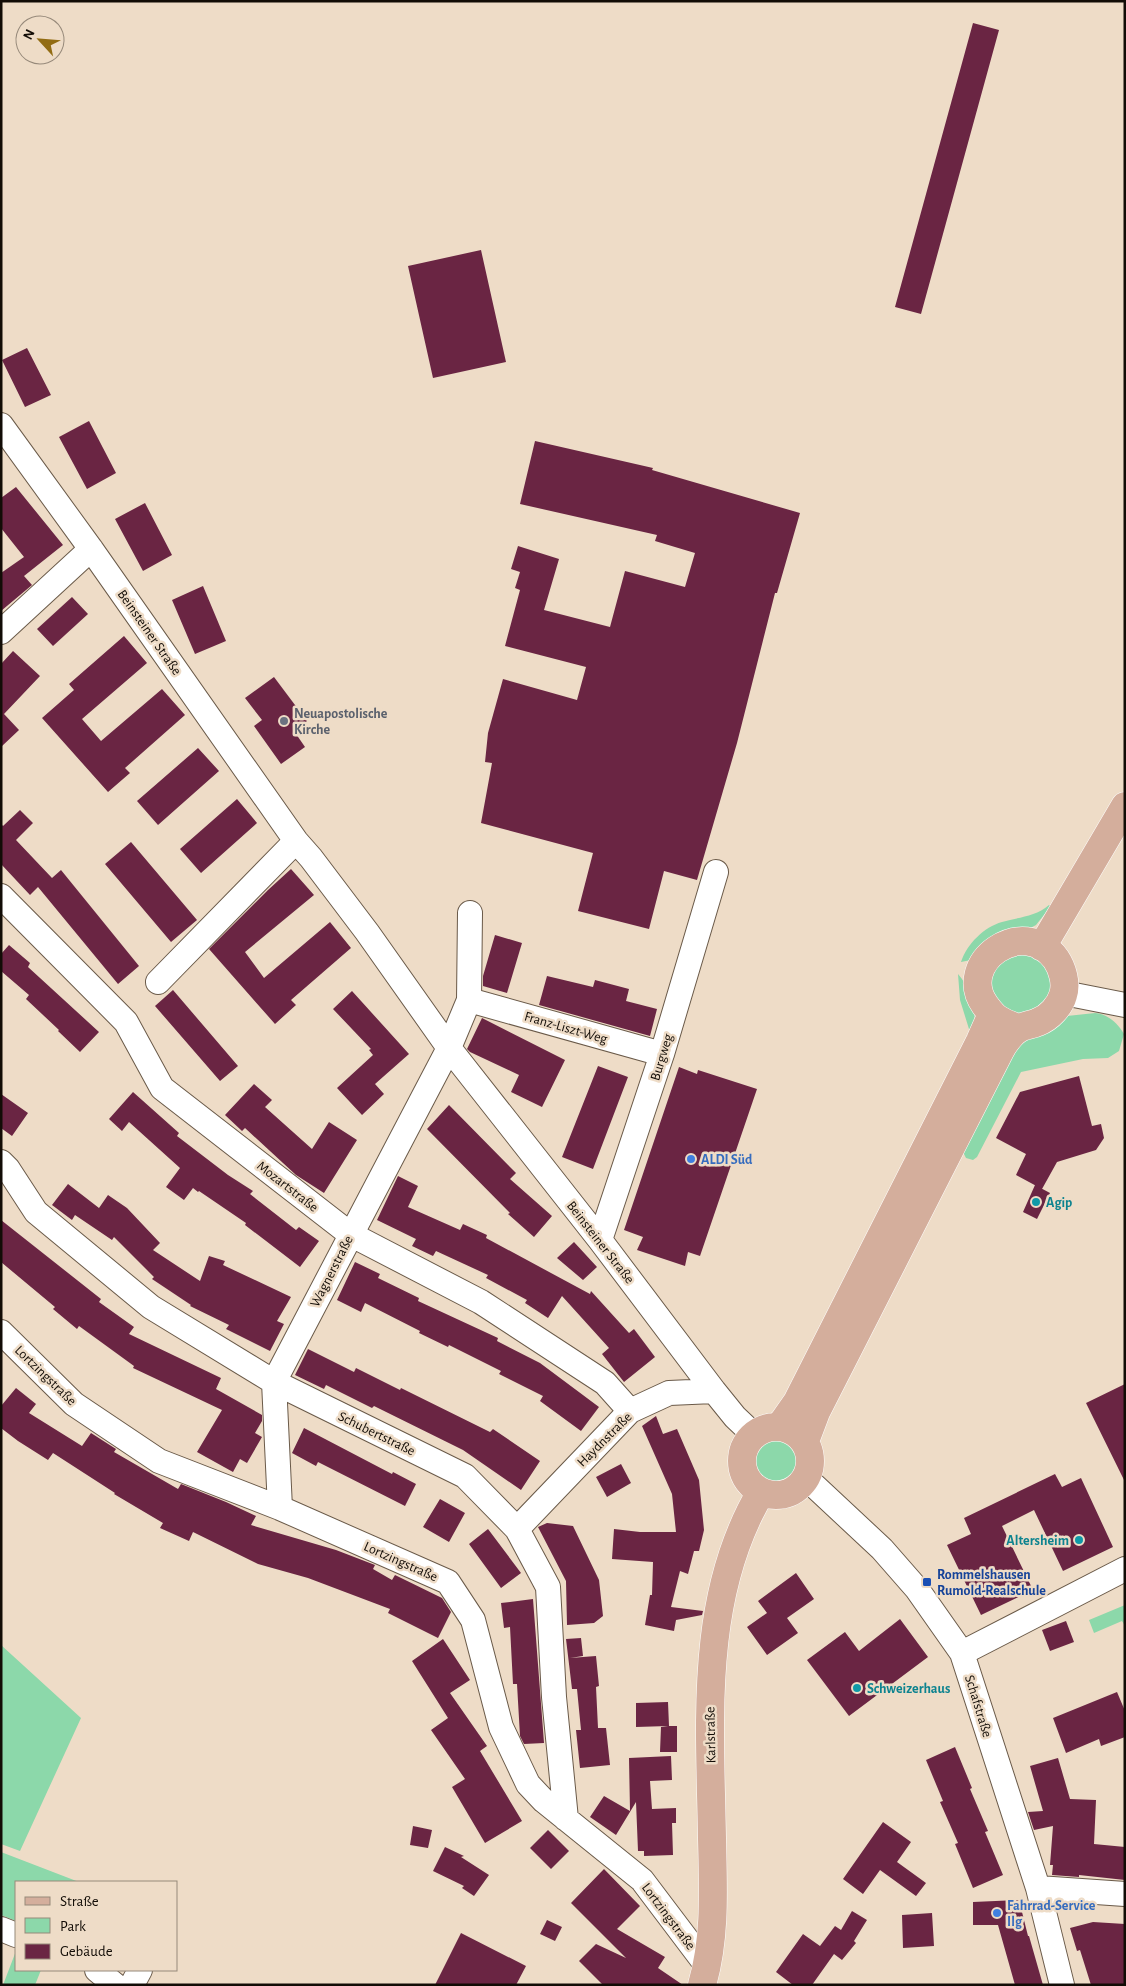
<svg xmlns="http://www.w3.org/2000/svg" width="1126" height="1986" font-family="'Alegreya Sans',sans-serif">
<rect width="100%" height="100%" fill="#eedcc7"/>
<!-- green -->
<path fill="#8cd8aa" d="M1049 905 1051 906 1036 925 971 960 961 962C967 944 984 927 1002 922 1019 917 1035 917 1049 905Z
M1007 952 1040 954 1057 982 1043 1011 1010 1016 989 991 991 968Z
M958 974C971 989 978 1011 973 1030L969 1029 960 1000Z
M1095 1013C1107 1014 1118 1023 1124 1034L1119 1051 1108 1058 1083 1059 1021 1072 977 1157 973 1160 966 1158 963 1152 1010 1049 1067 1016Z
M753 1461a23 23 0 1 1 46 0a23 23 0 1 1-46 0Z
M1125 1605V1626L1122 1621 1094 1633 1089 1620Z
M1 1645 81 1718 20 1851 1 1844Z
M1 1852 79 1882H16V1921L1 1915Z
M16 1951V1970H41L35 1985H3Z"/>
<!-- building -->
<path fill="#6a2543" d="M973 23 999 30 921 314 895 307Z
M481 250 506 362 433 378 408 266Z
M27 348 51 395 25 407 2 360Z
M89 421 116 473 87 489 59 437Z
M535 441 653 468 652 470 800 513 777 593H775L737 743 697 880 664 871 649 929 578 911 593 853 481 823 492 763 485 762 488 733 503 679 577 700 586 667 505 646 520 590 515 588 520 572 511 569 518 546 559 559 544 610 610 627 625 571 685 587 695 553 655 541 657 535 520 504Z
M16 487 63 545 24 576 32 585 1 611V573L24 557 1 528V498Z
M145 503 172 555 143 571 115 519Z
M203 586 226 641 195 654 172 600Z
M72 597 88 614 53 646 37 629Z
M124 636 147 663 82 719 101 741 162 689 185 715 125 768 130 773 108 792 42 718 74 690 69 684Z
M13 651 40 676 4 714 19 730 1 747V664Z
M274 677 307 721 294 731 305 747 281 764 254 726 262 720 245 698Z
M198 748 219 771 158 825 137 801Z
M237 799 257 823 201 873 180 849Z
M20 810 33 823 16 840 52 878 61 870 139 966 118 984 38 887 30 895 1 864V824L3 826Z
M131 842 197 920 171 942 105 864Z
M291 869 314 895 245 952 264 978 330 922 351 948 291 1000 296 1005 275 1024 209 949 268 890Z
M495 935 522 943 507 993 483 986V976Z
M9 945 30 963 28 967 99 1032 80 1052 58 1031 59 1030 26 999 29 995 1 971V954Z
M547 976 593 987 595 980 629 989 626 1001 657 1009 650 1036 539 1005Z
M173 990 238 1066 220 1081 155 1006Z
M352 991 409 1054 375 1084 384 1094 362 1115 337 1088 373 1055 369 1050 371 1049 333 1009Z
M482 1018 565 1060 542 1107 511 1092 519 1075 470 1052 467 1049Z
M598 1066 628 1077 593 1169 562 1157Z
M679 1067 697 1074 698 1070 757 1089 700 1256 688 1252 685 1266 637 1250 643 1237 624 1230Z
M1079 1076 1092 1126 1101 1124 1104 1138 1096 1150 1057 1162 1042 1189 1016 1175 1026 1154 996 1138 1020 1092Z
M254 1084 272 1100 265 1107 312 1149 329 1122 357 1140 324 1193 296 1175 245 1128 242 1131 225 1115Z
M133 1092 179 1133 177 1136 228 1175 253 1191 250 1194 296 1230 299 1227 319 1241 300 1267 245 1225 246 1223 199 1191 198 1192 193 1188 184 1200 166 1187 180 1168 129 1122 122 1131 109 1119Z
M1 1094 28 1113 12 1136 1 1128Z
M449 1105 516 1173 510 1179 552 1216 534 1237 508 1214 510 1213 427 1129Z
M398 1176 418 1186 408 1207 460 1230 463 1224 487 1235 486 1238 590 1294 591 1291 629 1333 634 1329 655 1357 624 1382 602 1354 609 1348 562 1296 548 1318 525 1303 527 1300 486 1278 488 1275 436 1251 433 1256 412 1246 416 1239 377 1220Z
M68 1184 99 1208 108 1195 127 1208 160 1243 153 1250 200 1281 209 1256 225 1261 223 1265 291 1297 277 1321 284 1324 270 1351 226 1329 229 1325 190 1306 191 1305 152 1279 154 1277 114 1237 112 1240 75 1215 72 1220 52 1205Z
M1035 1185 1050 1193 1037 1219 1023 1212Z
M1 1220 101 1299 99 1302 134 1327 129 1334 221 1378 216 1389 262 1415V1421L255 1433 262 1437 247 1463 240 1459 233 1472 197 1452 222 1410 133 1368 134 1366 79 1326 77 1329 53 1309 55 1307 1 1262Z
M574 1242 597 1267 583 1280 557 1258Z
M355 1262 380 1274 378 1278 419 1298 418 1301 498 1338 497 1341 540 1363 599 1407 581 1431 540 1401 543 1396 499 1374 501 1371 449 1345 448 1347 419 1333 420 1331 365 1303 361 1312 337 1300Z
M308 1349 354 1372 356 1368 400 1390 401 1388 490 1432 493 1429 540 1461 521 1490 463 1450 374 1406 372 1408 326 1385 324 1389 295 1375Z
M1125 1384V1482L1086 1403Z
M16 1388 36 1404 29 1413 82 1446 91 1433 116 1449 114 1452 178 1489 181 1484 226 1502 256 1516 251 1525 336 1550 375 1565 373 1569 392 1580 395 1575 442 1598 451 1612 438 1638 388 1613 390 1609 308 1578 258 1564 193 1532 189 1541 160 1528 163 1523 114 1494 115 1493 53 1453 48 1460 18 1441 1 1428V1406Z
M656 1416 663 1434 677 1429 699 1480 704 1530 699 1551H694L688 1574 680 1571 671 1607 703 1611 702 1615 676 1620 674 1631 645 1625 650 1595H652L653 1562 612 1559 614 1529 640 1532H676L672 1494 642 1426Z
M304 1428 392 1474 393 1472 416 1484 405 1506 318 1462 316 1466 292 1453Z
M621 1464 631 1483 607 1497 596 1477Z
M1055 1474 1062 1487 1081 1478 1113 1547 1063 1571 1034 1510 1002 1526 1033 1590 981 1615 947 1545 971 1534 964 1518Z
M440 1499 465 1513 449 1542 423 1527Z
M547 1523 573 1526 599 1580 603 1616 594 1623 567 1625 566 1581 538 1527Z
M488 1529 521 1573 501 1588 469 1544Z
M796 1573 814 1599 787 1618 798 1633 767 1655 747 1627 767 1613 758 1601Z
M533 1599 544 1743 524 1744 520 1736 517 1684H513L510 1627 504 1628 501 1603Z
M900 1619 928 1657 849 1716 807 1660 845 1632 859 1651Z
M1066 1621 1074 1642 1050 1651 1042 1630Z
M581 1638 583 1656 570 1658 596 1656 599 1686 596 1687 598 1728H606L610 1765 580 1768 576 1730H581L577 1689H572L566 1639Z
M443 1639 470 1680 450 1693 487 1746 480 1751 522 1821 485 1843 452 1787 465 1779 431 1730 448 1718 412 1661Z
M1117 1692 1125 1711V1737L1101 1746 1099 1739 1066 1753 1053 1718Z
M668 1702 669 1726H677V1752H660L661 1727 668 1726 636 1727V1703Z
M955 1747 972 1788 970 1789 988 1831 985 1832 1003 1875 973 1888 955 1844 958 1843 940 1802 943 1801 926 1760Z
M671 1756 672 1780 650 1781 652 1809 676 1808V1823H672L673 1855 644 1856V1851H638L636 1802 616 1835 590 1817 604 1796 630 1811 629 1758Z
M1058 1758 1070 1799 1096 1800 1094 1844 1125 1847V1880L1079 1875V1877L1052 1875 1053 1865H1050L1053 1826 1034 1830 1028 1812 1043 1811 1030 1766Z
M883 1822 911 1842 897 1862 926 1883 916 1896 880 1870 863 1894 843 1879Z
M413 1826 432 1830 428 1848 410 1845Z
M548 1830 569 1851 551 1869 530 1848Z
M445 1847 464 1856 461 1857 489 1875 474 1896 462 1888 464 1886 433 1871Z
M604 1869 640 1906 617 1929 665 1957 658 1968 683 1985H603L579 1961 596 1944 626 1958 571 1903Z
M1019 1900 1028 1936H1029L1043 1985H1015L998 1925H973V1902Z
M852 1911 867 1920 854 1941 856 1943 842 1960 834 1954 812 1985H793L776 1972 803 1934 820 1946 835 1926 841 1930Z
M932 1913 934 1946 903 1948 902 1915Z
M547 1920 562 1927 555 1941 540 1934Z
M1093 1922 1125 1924V1985H1091L1080 1950 1077 1951 1070 1928Z
M461 1933 526 1966 516 1985H435Z"/>
<g fill="none" stroke-linecap="round" stroke-linejoin="round">
<defs>
<path id="minor" d="M1 425 91 549 296 841 311 858 367 932 449 1048 600 1240 714 1391 735 1417 754 1435
M1 632 91 549
M1 896 126 1022 162 1088 350 1234 481 1302 605 1383 630 1411
M158 982 296 841
M1064 993 1125 1005
M469 1000 662 1054
M1 1162 8 1169 36 1212 151 1307 274 1382 465 1476 517 1529 548 1587 554 1697 566 1819
M600 1240 662 1054 716 872
M1 1332 74 1404 159 1461 280 1508 448 1582 473 1620 501 1727 528 1784 544 1801 642 1880 707 1966
M806 1478 882 1549 917 1589 962 1653 1038 1888 1062 1985
M280 1508 274 1382 449 1048 469 1000 470 913
M517 1529 630 1411 669 1393 714 1391
M962 1653 1125 1569
M1038 1888 1125 1894
M1 1929 16 1935
M97 1970 115 1985
M132 1985 140 1970"/>
<path id="major" d="M1042 947 1125 806
M742 1461a34 34 0 1 1 68 0a34 34 0 1 1-68 0Z
M777 1427 783 1422 797 1402 980 1041 992 1014
M805 1441 816 1412 1000 1051C1004 1043 1012 1032 1020 1028 1025 1025 1032 1025 1038 1022 1049 1018 1060 1006 1063 995 1067 983 1062 968 1056 959 1023 914 955 963 985 1005 989 1010 992 1015 998 1019 1004 1023 1012 1026 1019 1028
M702 1985C716 1937 713 1887 712 1838 710 1722 699 1596 761 1492"/>
</defs>
<!-- minor casing -->
<use href="#minor" stroke="#6a5a49" stroke-width="26"/>
<!-- major casing -->
<use href="#major" stroke="#fff" stroke-width="29"/>
<!-- minor -->
<use href="#minor" stroke="#fff" stroke-width="24"/>
<!-- major -->
<use href="#major" stroke="#d4ae9c" stroke-width="28"/>
</g>
<!-- markers -->
<circle fill="#6b7280" stroke="#eedcc7" stroke-width="2" cx="284" cy="721" r="5"/>
<g fill="#3f7fe0" stroke="#eedcc7" stroke-width="2">
<circle cx="691" cy="1159" r="5"/>
<circle cx="997" cy="1913" r="5"/>
</g>
<g fill="#0f9aa8" stroke="#eedcc7" stroke-width="2">
<circle cx="1036" cy="1202" r="5"/>
<circle cx="1079" cy="1540" r="5"/>
<circle cx="857" cy="1688" r="5"/>
</g>
<rect fill="#1a4fb4" stroke="#eedcc7" stroke-width="2" x="922" y="1577" width="10" height="10" rx="2.5"/>
<g text-anchor="middle" stroke-width="5" stroke-linejoin="round" paint-order="stroke">
<!-- street labels -->
<g font-size="14" fill="#120c06" stroke="#eedcc7">
<text transform="translate(150 632) rotate(55)" y="5">Beinsteiner Straße</text>
<text transform="translate(566 1027) rotate(16)" y="5">Franz-Liszt-Weg</text>
<text transform="translate(661 1057) rotate(-73)" y="5">Burgweg</text>
<text transform="translate(288 1186) rotate(38)" y="5">Mozartstraße</text>
<text transform="translate(601 1242) rotate(52)" y="5">Beinsteiner Straße</text>
<text transform="translate(331 1271) rotate(-63)" y="5">Wagnerstraße</text>
<text transform="translate(46 1375) rotate(44)" y="5">Lortzingstraße</text>
<text transform="translate(377 1433) rotate(26)" y="5">Schubertstraße</text>
<text transform="translate(604 1439) rotate(-45)" y="5">Haydnstraße</text>
<text transform="translate(401 1561) rotate(24)" y="5">Lortzingstraße</text>
<text transform="translate(979 1706) rotate(73)" y="5">Schafstraße</text>
<text transform="translate(710 1735) rotate(-91)" y="5">Karlstraße</text>
<text transform="translate(669 1916) rotate(53)" y="5">Lortzingstraße</text>
</g>
<!-- worship labels -->
<g font-size="14" font-weight="bold" fill="#5b616d" stroke="#eedcc7" text-anchor="start">
<text x="294" y="718">Neuapostolische<tspan x="294" dy="16">Kirche</tspan></text>
</g>
<!-- shop labels -->
<g font-size="14" font-weight="bold" fill="#366cbe" stroke="#eedcc7" text-anchor="start">
<text x="701" y="1164">ALDI Süd</text>
<text x="1007" y="1910">Fahrrad-Service<tspan x="1007" dy="16">Ilg</tspan></text>
</g>
<!-- culture labels -->
<g font-size="14" font-weight="bold" fill="#0d838f" stroke="#eedcc7" text-anchor="start">
<text x="1046" y="1207">Agip</text>
<text x="1069" y="1545" text-anchor="end">Altersheim</text>
<text x="867" y="1693">Schweizerhaus</text>
</g>
<!-- transit labels -->
<g font-size="14" font-weight="bold" fill="#164399" stroke="#eedcc7" text-anchor="start">
<text x="937" y="1579">Rommelshausen<tspan x="937" dy="16">Rumold-Realschule</tspan></text>
</g>
</g>
<!-- border -->
<rect width="1126" height="1986" fill="none" stroke="#120c06" stroke-width="5"/>
<!-- legend -->
<rect x="15" y="1881" width="162" height="90" fill="#eedcc7" stroke="#96897a"/>
<rect x="25" y="1897" width="25" height="8" fill="#d4ae9c" stroke="#96897a"/>
<text x="60" y="1906" font-size="15" fill="#120c06">Straße</text>
<rect x="25" y="1918" width="25" height="15" fill="#8cd8aa" stroke="#96897a"/>
<text x="60" y="1931" font-size="15" fill="#120c06">Park</text>
<rect x="25" y="1944" width="25" height="15" fill="#6a2543" stroke="#96897a"/>
<text x="60" y="1956" font-size="15" fill="#120c06">Gebäude</text>
<!-- north arrow -->
<g transform="translate(40 40) rotate(296)"><circle r="24" fill="#eedcc7" stroke="#96897a"/>
<path d="M0-4L9 19L0 12L-9 19Z" fill="#926c13"/>
<text y="-8" font-size="14" font-weight="bold" text-anchor="middle" fill="#120c06">N</text>
</g>
</svg>
